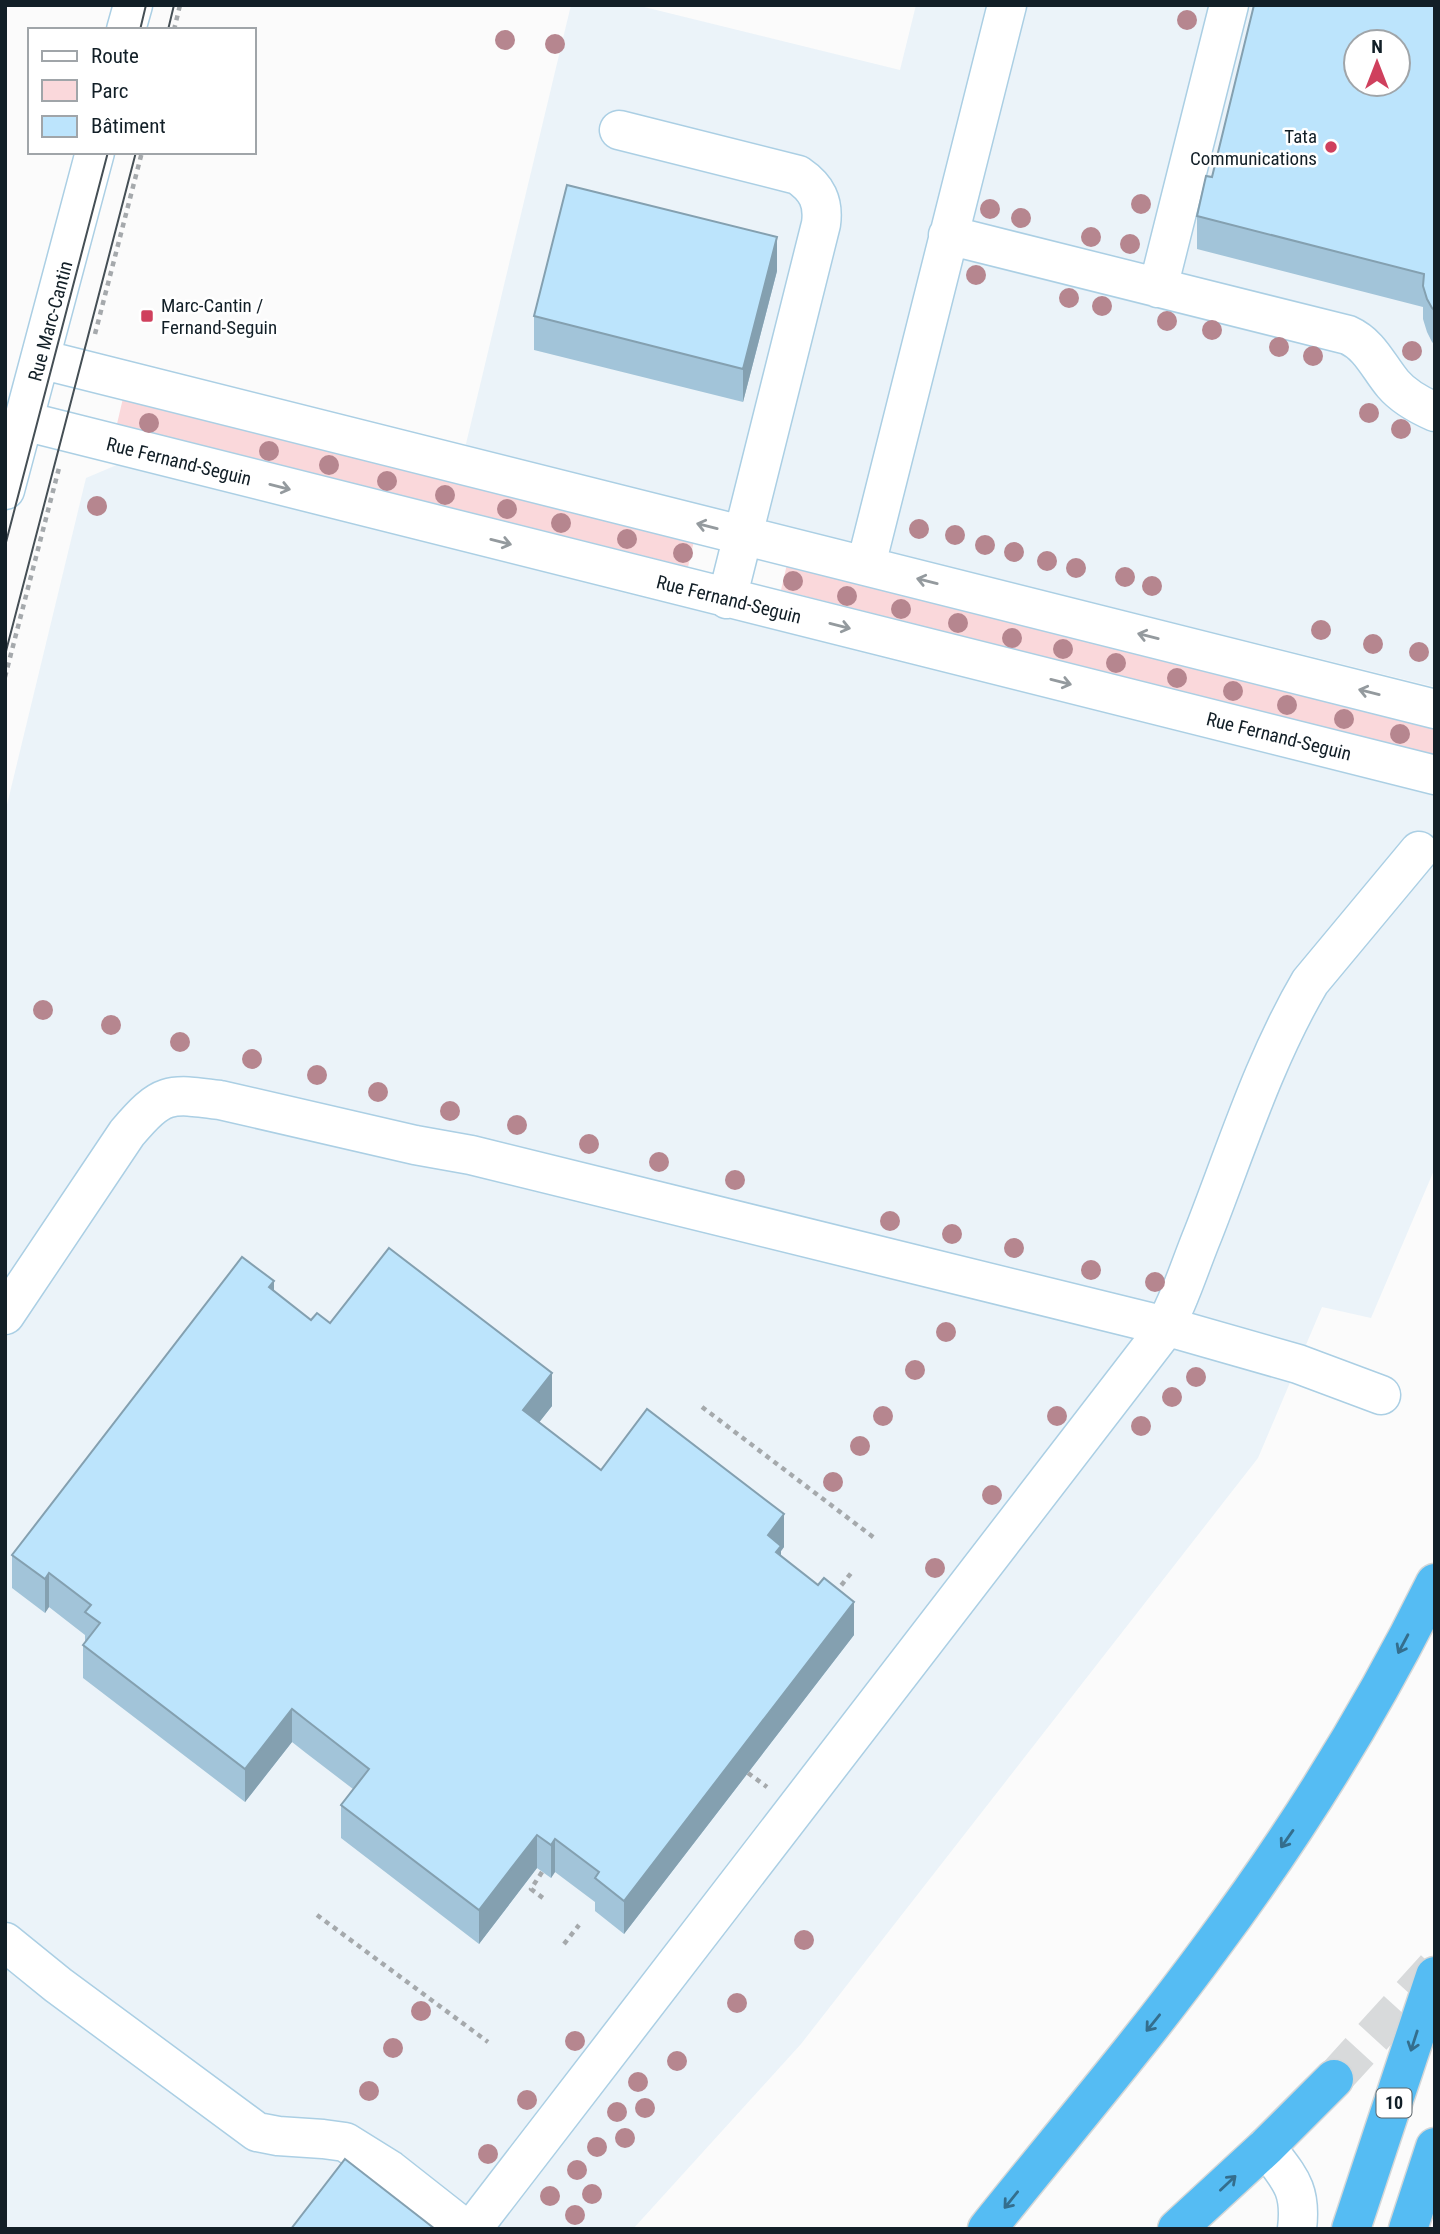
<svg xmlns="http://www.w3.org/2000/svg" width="1440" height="2234" font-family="'Roboto Condensed',sans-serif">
<rect width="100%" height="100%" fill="#fbfbfb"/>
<!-- built -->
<path fill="#ebf3f9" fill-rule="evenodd" d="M571 5H636L900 70 916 5H1435V687L465 448ZM1356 42H1398V84H1356Z
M119 464 1435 796V1168L1371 1318 1322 1307 1258 1458 801 2044 633 2229H5V813L86 478Z"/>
<!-- green -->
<path fill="#fad8db" d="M123 398 694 541 688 567 117 424Z
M787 564 1435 728V756L781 590Z"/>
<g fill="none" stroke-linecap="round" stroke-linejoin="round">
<!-- highway-tunnel -->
<path stroke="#d8dadb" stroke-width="38" stroke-dasharray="38 19" stroke-linecap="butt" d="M1334 2079 1435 1968"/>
<defs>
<path id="minor" d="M126 30 133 5
M619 130 798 175C817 188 824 202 821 224L727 599
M948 235 1348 335C1370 345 1378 366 1393 384 1404 397 1419 405 1435 412
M1158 288 1229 5
M40 359 1435 709
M24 421 1435 775
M5 490 95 152
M866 565 1007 5
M5 1315 127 1133C162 1092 168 1093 220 1100L415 1145 471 1155 1165 1326 1298 1364 1381 1395
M5 1942 58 1985 257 2132 278 2136 323 2139 345 2142 390 2170 465 2229
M1266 2147C1289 2178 1302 2188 1297 2229
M472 2229 1158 1338C1178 1306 1189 1268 1203 1234 1236 1150 1264 1060 1310 982L1419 851"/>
<path id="highway" d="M987 2229C1062 2135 1140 2044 1211 1947 1296 1833 1372 1711 1435 1583
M1177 2229 1266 2147 1334 2079
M1351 2229 1435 1976
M1408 2229 1435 2147"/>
</defs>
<!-- minor casing -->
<use href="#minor" stroke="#abcfe4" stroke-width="41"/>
<!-- highway casing -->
<use href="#highway" stroke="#d4d7d8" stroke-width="41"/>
<!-- path -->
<path stroke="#a5a9ac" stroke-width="4.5" stroke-dasharray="5 5" stroke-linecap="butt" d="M174 30 180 5
M95 334 142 152
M5 677 59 468
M702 1407 877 1540
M835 1593 852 1572
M748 1773 767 1787
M542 1872 531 1889 543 1898
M317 1915 488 2042
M564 1944 579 1925"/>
<!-- minor -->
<use href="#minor" stroke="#fff" stroke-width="38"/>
<!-- highway -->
<use href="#highway" stroke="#55bcf3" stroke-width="38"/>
<!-- tram -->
<path stroke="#454f55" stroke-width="2" d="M140 30 146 5
M168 30 174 5
M5 546 108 152
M5 655 136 152"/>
</g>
<!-- trees -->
<g fill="#b6868f">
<circle cx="1187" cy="20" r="10"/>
<circle cx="505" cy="40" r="10"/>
<circle cx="555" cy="44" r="10"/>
<circle cx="1141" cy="204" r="10"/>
<circle cx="990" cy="209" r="10"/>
<circle cx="1021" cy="218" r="10"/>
<circle cx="1091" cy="237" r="10"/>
<circle cx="1130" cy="244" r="10"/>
<circle cx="976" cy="275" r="10"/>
<circle cx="1069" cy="298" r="10"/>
<circle cx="1102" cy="306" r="10"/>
<circle cx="1167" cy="321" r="10"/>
<circle cx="1212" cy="330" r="10"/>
<circle cx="1279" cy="347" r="10"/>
<circle cx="1412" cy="351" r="10"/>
<circle cx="1313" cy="356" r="10"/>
<circle cx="1369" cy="413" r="10"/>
<circle cx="149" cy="423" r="10"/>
<circle cx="1401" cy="429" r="10"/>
<circle cx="269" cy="451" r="10"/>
<circle cx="329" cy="465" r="10"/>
<circle cx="387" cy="481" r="10"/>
<circle cx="445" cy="495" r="10"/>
<circle cx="97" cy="506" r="10"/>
<circle cx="507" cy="509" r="10"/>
<circle cx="561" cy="523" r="10"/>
<circle cx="919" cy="529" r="10"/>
<circle cx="955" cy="535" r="10"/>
<circle cx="627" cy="539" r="10"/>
<circle cx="985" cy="545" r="10"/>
<circle cx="1014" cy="552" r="10"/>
<circle cx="683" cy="553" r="10"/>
<circle cx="1047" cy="561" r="10"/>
<circle cx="1076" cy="568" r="10"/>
<circle cx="1125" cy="577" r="10"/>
<circle cx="793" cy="581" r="10"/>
<circle cx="1152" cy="586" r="10"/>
<circle cx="847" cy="596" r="10"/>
<circle cx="901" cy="609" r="10"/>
<circle cx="958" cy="623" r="10"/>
<circle cx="1321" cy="630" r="10"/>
<circle cx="1012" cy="638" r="10"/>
<circle cx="1373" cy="644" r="10"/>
<circle cx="1063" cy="649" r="10"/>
<circle cx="1419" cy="652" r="10"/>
<circle cx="1116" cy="663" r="10"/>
<circle cx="1177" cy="678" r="10"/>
<circle cx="1233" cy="691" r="10"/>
<circle cx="1287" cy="705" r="10"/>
<circle cx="1344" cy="719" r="10"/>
<circle cx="1400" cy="734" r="10"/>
<circle cx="43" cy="1010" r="10"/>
<circle cx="111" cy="1025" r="10"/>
<circle cx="180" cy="1042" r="10"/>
<circle cx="252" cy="1059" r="10"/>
<circle cx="317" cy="1075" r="10"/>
<circle cx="378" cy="1092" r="10"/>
<circle cx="450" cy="1111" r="10"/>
<circle cx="517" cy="1125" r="10"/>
<circle cx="589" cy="1144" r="10"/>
<circle cx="659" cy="1162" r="10"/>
<circle cx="735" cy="1180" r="10"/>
<circle cx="890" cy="1221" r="10"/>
<circle cx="952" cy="1234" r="10"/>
<circle cx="1014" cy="1248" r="10"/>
<circle cx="1091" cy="1270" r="10"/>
<circle cx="1155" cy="1282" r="10"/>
<circle cx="946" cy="1332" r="10"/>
<circle cx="915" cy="1370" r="10"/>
<circle cx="1196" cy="1377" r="10"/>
<circle cx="1172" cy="1397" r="10"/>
<circle cx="883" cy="1416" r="10"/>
<circle cx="1057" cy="1416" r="10"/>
<circle cx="1141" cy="1426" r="10"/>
<circle cx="860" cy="1446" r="10"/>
<circle cx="833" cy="1482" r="10"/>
<circle cx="992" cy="1495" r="10"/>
<circle cx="935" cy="1568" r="10"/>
<circle cx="804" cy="1940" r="10"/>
<circle cx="737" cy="2003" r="10"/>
<circle cx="421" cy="2011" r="10"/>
<circle cx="575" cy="2041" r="10"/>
<circle cx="393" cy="2048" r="10"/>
<circle cx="677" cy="2061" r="10"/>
<circle cx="638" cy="2082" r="10"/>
<circle cx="369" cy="2091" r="10"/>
<circle cx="527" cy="2100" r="10"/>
<circle cx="645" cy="2108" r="10"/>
<circle cx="617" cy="2112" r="10"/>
<circle cx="625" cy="2138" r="10"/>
<circle cx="597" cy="2147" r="10"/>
<circle cx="488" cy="2154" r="10"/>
<circle cx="577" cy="2170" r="10"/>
<circle cx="592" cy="2194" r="10"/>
<circle cx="550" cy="2196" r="10"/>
<circle cx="575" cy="2215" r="10"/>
</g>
<!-- wall -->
<path fill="#a2c4d9" d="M1435 5V345L1432 342 1427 332 1423 319V307L1197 249V216L1212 177Z
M777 271 743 402 534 350V316Z
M274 1291 311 1320 330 1323 552 1406 539 1422 601 1470 784 1547 781 1551V1556L854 1635 624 1934 595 1911V1902L555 1872 551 1878 537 1868 479 1944 341 1838V1805L353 1789 306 1753 292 1742 245 1802 83 1678V1645L85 1642V1635L49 1607 45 1613 12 1588V1555Z"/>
<!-- shaded-wall -->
<path fill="#84a0b0" d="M777 237V271L743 402V369Z
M274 1281V1315L269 1287Z
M552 1373V1406L523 1443V1410Z
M784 1514V1547L781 1551V1579L768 1535Z
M49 1573V1607L45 1613V1579Z
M854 1602V1635L624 1934V1901Z
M292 1709V1742L245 1802V1769Z
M537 1835V1868L479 1944V1910Z
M555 1839V1872L551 1878V1845Z"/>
<!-- building -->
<path fill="#bce4fc" stroke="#84a0b0" stroke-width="2" fill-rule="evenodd" d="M1254 5H1435V311L1432 308 1427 299 1423 286 1424 274 1197 216 1206 176 1212 177ZM1356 42H1398V84H1356Z
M567 185 777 237 743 369 534 316Z
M389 1248 552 1373 523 1410 601 1470 647 1409 784 1514 768 1535 781 1546 776 1552 818 1585 824 1578 854 1602 624 1901 595 1878 599 1872 555 1839 551 1845 537 1835 479 1910 341 1805 369 1769 306 1720 292 1709 245 1769 83 1645 100 1623 85 1612 91 1605 49 1573 45 1579 12 1555 242 1257 274 1281 269 1287 311 1320 317 1313 330 1323Z
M345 2159 435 2229H291Z"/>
<!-- one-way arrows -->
<defs><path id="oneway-shaft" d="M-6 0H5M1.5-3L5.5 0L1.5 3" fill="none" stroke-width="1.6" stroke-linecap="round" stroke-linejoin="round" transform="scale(1.75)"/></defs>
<g stroke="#949a9e">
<use href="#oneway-shaft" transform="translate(280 487) rotate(14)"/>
<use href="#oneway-shaft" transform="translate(707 526) rotate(-166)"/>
<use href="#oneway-shaft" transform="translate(501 542) rotate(14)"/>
<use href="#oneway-shaft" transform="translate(927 581) rotate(-166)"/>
<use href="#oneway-shaft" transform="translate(840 626) rotate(14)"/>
<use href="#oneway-shaft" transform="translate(1148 636) rotate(-166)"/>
<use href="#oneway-shaft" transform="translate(1061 682) rotate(14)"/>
<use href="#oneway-shaft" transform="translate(1369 692) rotate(-166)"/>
</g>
<g stroke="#346e8d">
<use href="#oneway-shaft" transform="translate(1403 1644) rotate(118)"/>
<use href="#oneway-shaft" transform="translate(1287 1839) rotate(125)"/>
<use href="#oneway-shaft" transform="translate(1153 2023) rotate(129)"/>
<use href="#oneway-shaft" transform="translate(1414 2041) rotate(108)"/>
<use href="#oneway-shaft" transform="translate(1228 2183) rotate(-43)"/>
<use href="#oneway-shaft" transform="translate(1011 2200) rotate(129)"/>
</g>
<!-- markers -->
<g fill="#cf405d" stroke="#fff" stroke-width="2.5">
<circle cx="1331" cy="147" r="7"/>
<rect x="140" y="309" width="14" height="14" rx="3.5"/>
</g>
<g text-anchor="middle" stroke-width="5" stroke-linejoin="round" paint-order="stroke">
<!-- shield labels -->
<rect fill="#fff" stroke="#596268" stroke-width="2" x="1376.5" y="2088.5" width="35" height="29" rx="5"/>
<g font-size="18" font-weight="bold" fill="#121f27">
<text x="1394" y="2109">10</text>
</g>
<!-- poi labels -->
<g font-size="19" fill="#121f27" stroke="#fff" text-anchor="end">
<text x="1317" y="143">Tata<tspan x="1317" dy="22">Communications</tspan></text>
<text x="161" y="312" text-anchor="start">Marc-Cantin /<tspan x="161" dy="22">Fernand-Seguin</tspan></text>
</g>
<!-- street labels -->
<g font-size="19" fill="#121f27" stroke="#fff">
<text transform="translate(50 321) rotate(-75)" y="7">Rue Marc-Cantin</text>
<text transform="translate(179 461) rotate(14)" y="7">Rue Fernand-Seguin</text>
<text transform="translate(729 599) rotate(14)" y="7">Rue Fernand-Seguin</text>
<text transform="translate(1279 736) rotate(14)" y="7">Rue Fernand-Seguin</text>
</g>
</g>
<!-- border -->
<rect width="1440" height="2234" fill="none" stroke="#121f27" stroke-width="14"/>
<!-- legend -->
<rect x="28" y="28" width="228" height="126" fill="#ffffff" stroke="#a0a5a9" stroke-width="2"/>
<rect x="42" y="51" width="35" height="10" fill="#ffffff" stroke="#a0a5a9" stroke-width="2"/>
<text x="91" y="63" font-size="21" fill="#121f27">Route</text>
<rect x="42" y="80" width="35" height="21" fill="#fad8db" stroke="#a0a5a9" stroke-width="2"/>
<text x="91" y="98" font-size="21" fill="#121f27">Parc</text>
<rect x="42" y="116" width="35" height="21" fill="#bce4fc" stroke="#a0a5a9" stroke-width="2"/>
<text x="91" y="133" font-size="21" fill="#121f27">Bâtiment</text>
<!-- north arrow -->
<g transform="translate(1377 63)"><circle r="33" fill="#ffffff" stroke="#a0a5a9" stroke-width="2"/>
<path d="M0-5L12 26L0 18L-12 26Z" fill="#cf405d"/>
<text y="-10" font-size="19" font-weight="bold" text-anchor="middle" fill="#121f27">N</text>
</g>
</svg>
